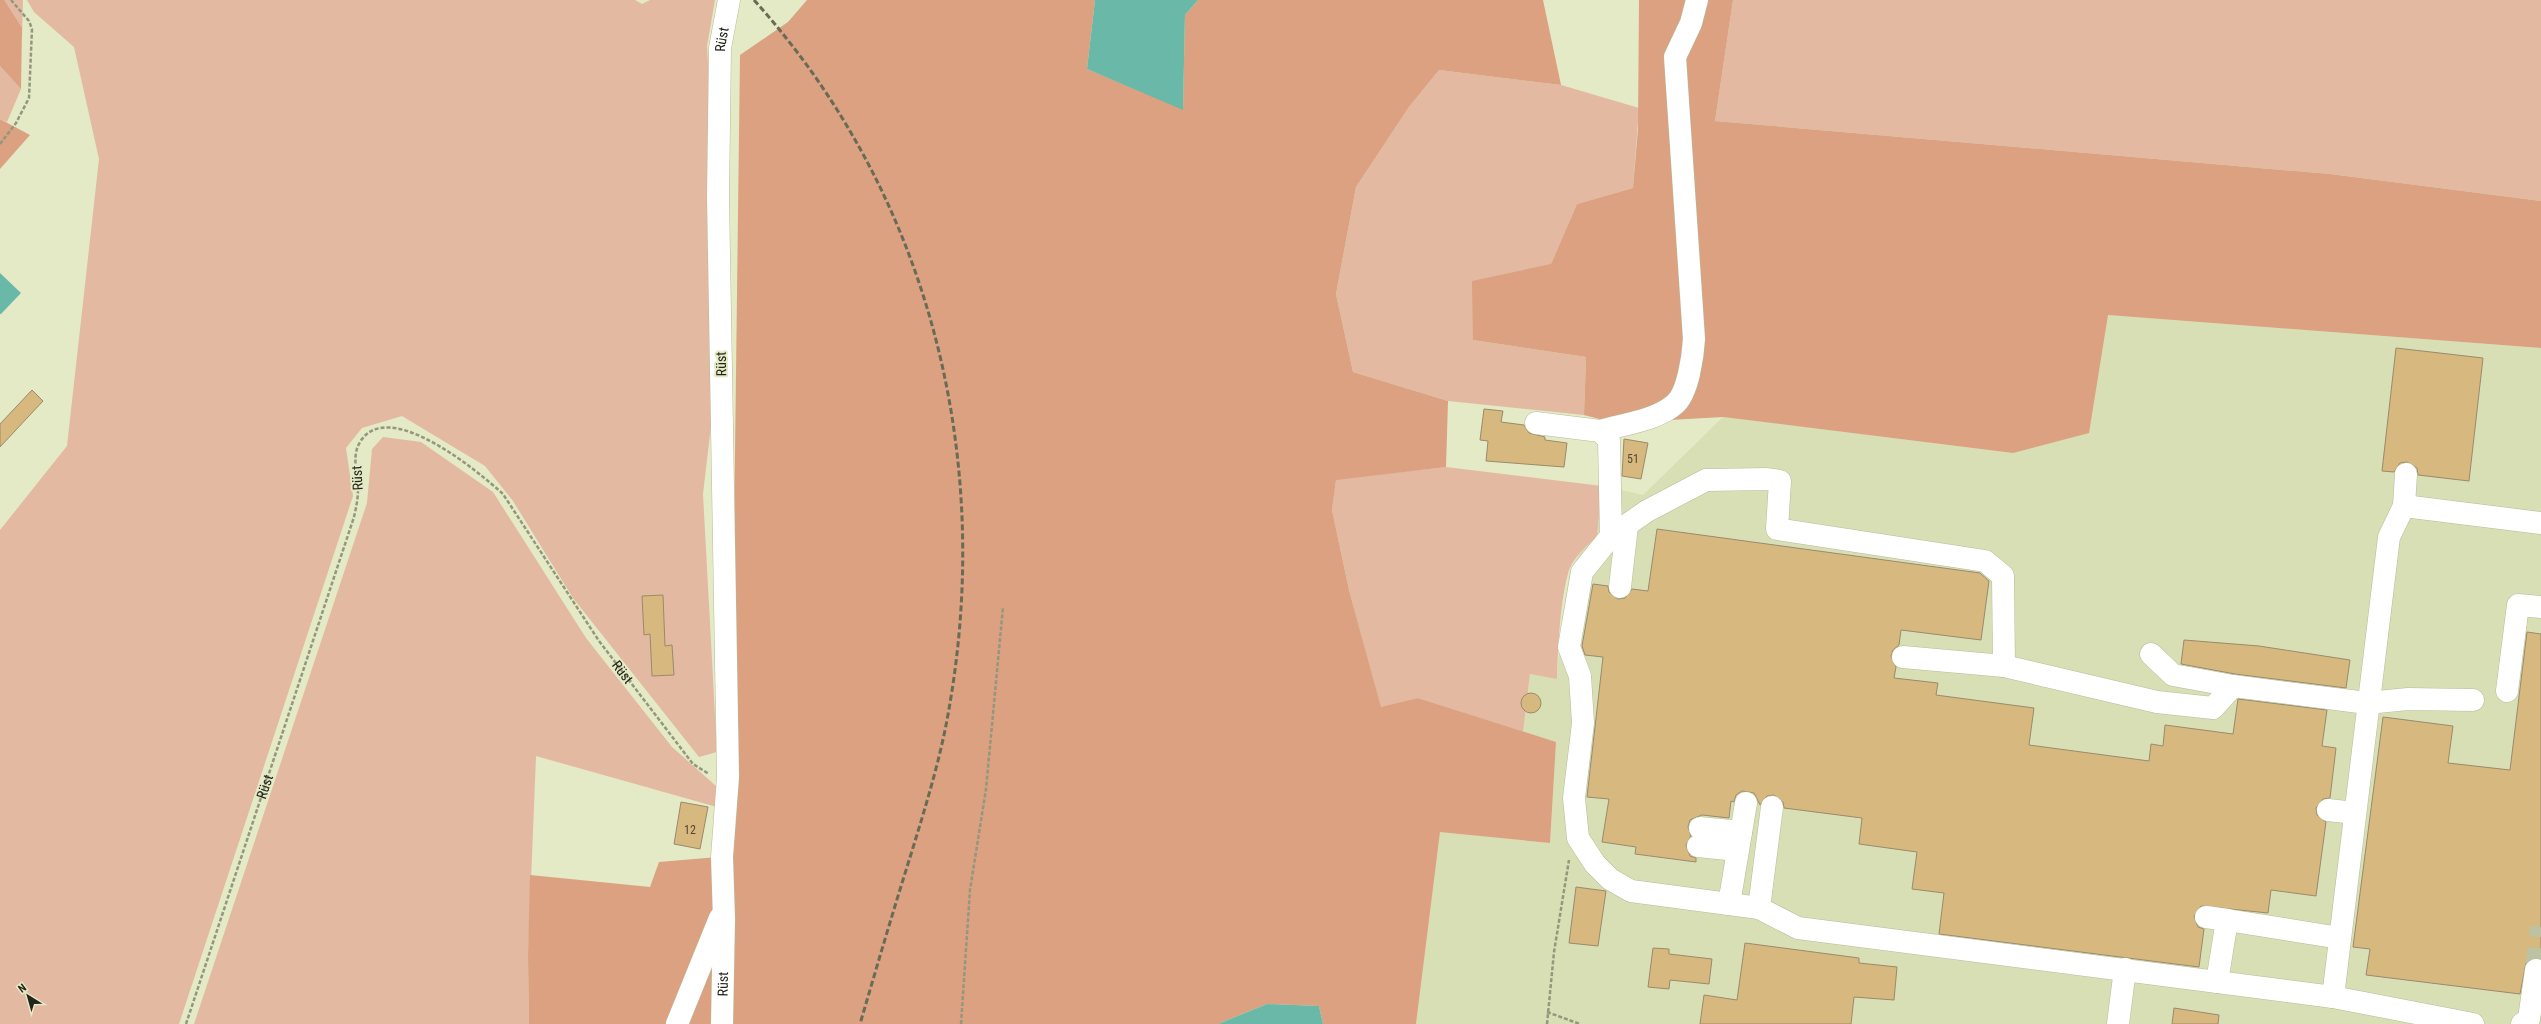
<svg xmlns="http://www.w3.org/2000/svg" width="2541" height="1024" font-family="'Roboto Condensed',sans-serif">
<rect width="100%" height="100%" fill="#e4e9c6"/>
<!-- built -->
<path fill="#d8dfb5" d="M2108 315 2541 348V1024H1416L1440 831 1550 843 1556 742 1523 732 1530 674 1557 678 1561 625 1570 570 1581 551 1597 537 1602 486 1643 495 1723 417 2013 453Z"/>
<!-- green -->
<path fill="#e3b9a1" d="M0 0H23L22 37 0 32Z
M27 0H635L642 4 650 0H715L707 46 724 315 703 494 717 752 699 757 573 598 513 501 485 466 402 416 362 428 346 448 353 496 179 1024H0V530L67 446 99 159 74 47 34 12Z
M1733 0H2541V201L2330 174 1715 121Z
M0 66 21 89 7 122 0 119Z
M1439 70 1561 85 1639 108 1633 188 1577 204 1551 264 1473 340 1586 357 1584 415 1448 401 1353 372 1336 294 1356 187 1409 107Z
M383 437 421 442 493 492 586 638 672 747 716 786 717 807 536 756 528 956 529 1024H194L367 503 372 449Z
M1446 467 1602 486 1597 537C1586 546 1574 557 1569 570 1560 599 1558 648 1557 679L1530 674 1523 732 1418 698 1381 708 1349 590 1332 510 1336 479Z"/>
<!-- forest -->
<path fill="#dba180" d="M0 0H4L22 28 21 89 0 66Z
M807 0H1095L1087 69 1183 109 1185 15 1198 0H1543L1561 85 1439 70 1409 107 1356 187 1336 294 1353 372 1448 401 1446 467 1336 480 1332 510 1349 590 1381 707 1418 698 1556 742 1550 843 1440 832 1416 1024H1323L1319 1006 1267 1004 1218 1024H529L528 956 530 875 650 887 659 862 730 856 740 55 788 22Z
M1639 0H1733L1715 121 2330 174 2541 201V348L2108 315 2089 433 2013 453 1723 417 1615 423 1584 415 1586 357 1473 340 1472 281 1551 264 1577 204 1633 188 1638 129Z
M0 119 30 135 0 169Z"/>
<!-- water -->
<path fill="#6ab9a8" d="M1095 0H1198L1185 15 1183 110 1087 69Z
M0 273 21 293 1 314H0Z
M1267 1004 1319 1006 1323 1024H1218Z"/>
<!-- building -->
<path fill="#d7b87f" stroke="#9a8a6c" d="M2396 348 2483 358 2469 481 2418 475 2417 468 2407 462 2400 463 2394 472 2382 471Z
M32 390 43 401 0 447V424Z
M1484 409 1503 411 1501 422 1524 425 1529 433 1545 437V440L1567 443 1564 467 1486 461 1488 441 1480 440Z
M1624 439 1648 443 1641 479 1622 476Z
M1657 529 1980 573 1989 581 1981 640 1901 630 1899 645 1893 650 1891 656 1896 667 1894 678 1938 683 1936 695 2034 708 2029 745 2149 761 2151 744 2163 746 2165 725 2233 734 2238 699 2327 710 2322 746 2336 748 2330 798 2323 799 2316 808 2317 815 2326 822 2316 896 2271 890 2268 913 2201 906 2194 916 2198 927 2204 929 2199 967 1939 934 1944 893 1912 889 1917 852 1859 844 1862 818 1784 808 1783 802 1774 795 1767 796 1760 805 1754 793 1742 791 1736 795 1734 802 1731 801 1729 818 1702 815 1690 820 1688 827 1691 836 1686 845 1690 856 1696 858V862L1635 854 1636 847 1602 842 1609 799 1587 797 1603 657 1585 655 1582 646 1593 584 1608 586 1609 592 1618 599 1625 598 1632 589 1648 591Z
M663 595 665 646 672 645 674 675 652 676 650 634 644 635 642 596Z
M2527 632 2541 634V959L2532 958 2526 963 2520 994 2366 975 2370 949 2353 947 2383 717 2453 726 2448 763 2510 770Z
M2184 640 2259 646 2350 660 2346 688 2235 674 2181 664Z
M1521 703a10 10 0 1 1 20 0a10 10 0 1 1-20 0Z
M681 802 708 807 700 849 674 844Z
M1576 887 1606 891 1598 946 1569 943Z
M1745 943 1859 958V963L1897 967 1894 1000 1854 997 1851 1024H1700L1704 995 1737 1000Z
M1653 948 1669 949V954L1712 959 1709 984 1670 980 1669 989 1648 987Z
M2174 1008 2219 1015 2218 1024H2172Z"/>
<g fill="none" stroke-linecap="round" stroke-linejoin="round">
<!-- minor-tunnel -->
<path stroke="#bdc2a3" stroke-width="22" stroke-dasharray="22 11" stroke-linecap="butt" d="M2536 970 2541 927"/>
<defs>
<g id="minor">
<path d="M1536 423 1600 431 1609 440 1611 536"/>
<path d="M1600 431C1623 424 1656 421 1675 404 1688 393 1693 356 1694 339L1675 57 1691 23 1697 0"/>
<path d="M2404 506 2406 474"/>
<path d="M1620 587 1627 526"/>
<path d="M2151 654 2173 675 2233 686 2367 703 2408 699 2473 700"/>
<path d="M1903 657 2004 666 2003 576 1985 561 1777 529 1780 481 1767 479 1706 480 1647 511 1611 536 1582 572 1569 647 1580 676 1583 723 1574 798 1578 838 1595 864 1610 879 1631 891 1759 908 1798 928 2333 997 2473 1024"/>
<path d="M2004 666 2157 702 2213 708 2233 686"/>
<path d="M2507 691 2518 605 2541 607"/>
<path d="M2328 810 2355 813"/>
<path d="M1700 828 1741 832"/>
<path d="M1698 846 1737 850"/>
<path d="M1729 904 1746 803"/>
<path d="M1759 908 1772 807"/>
<path d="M2206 917 2227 920"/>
<path d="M2217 982 2227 920 2340 938"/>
<path d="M2333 997 2389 537 2404 506 2541 523"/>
<path d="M677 1024 720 918"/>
<path id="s2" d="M722 1024 724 919 722 857 728 777 718 196 720 48 729 0"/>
<path d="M2118 1024 2125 969"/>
<path d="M2522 1024 2529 1019 2536 970"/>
</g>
</defs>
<!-- minor casing -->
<use href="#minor" stroke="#b6bc9a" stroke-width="23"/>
<!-- path -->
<g stroke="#93977d" stroke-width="2.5" stroke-dasharray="4 2" stroke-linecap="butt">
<path d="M0 144 16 123 29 98 32 29 29 21 11 0"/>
<path d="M1547 1012 1580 1024"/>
<path id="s1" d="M186 1024 354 517C356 508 358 499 358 490 358 474 351 457 360 442 388 396 479 472 503 494L599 641 693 764 709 774"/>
<path d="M961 1024 970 890 986 789 1003 607"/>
<path d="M1547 1024 1554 952 1569 860"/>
</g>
<!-- minor -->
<use href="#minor" stroke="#fff" stroke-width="22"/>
<!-- rail -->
<path stroke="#686b56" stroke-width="3" stroke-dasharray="6 3" stroke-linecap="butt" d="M754 0C927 192 993 450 950 703 942 753 927 802 912 851 894 908 877 966 860 1024"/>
</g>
<g text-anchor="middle" stroke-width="4" stroke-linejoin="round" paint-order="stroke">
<!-- number labels -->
<g font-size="12" fill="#504a32">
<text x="1633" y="463">51</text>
<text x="690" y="834">12</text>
</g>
<!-- street labels -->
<g font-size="14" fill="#232518" stroke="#e4e9c6">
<text dy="5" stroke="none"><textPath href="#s2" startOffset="985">Rüst</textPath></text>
<text transform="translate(721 364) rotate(-91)" y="5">Rüst</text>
<text transform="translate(357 478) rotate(-93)" y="5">Rüst</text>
<text dy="5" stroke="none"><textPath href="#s1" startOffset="993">Rüst</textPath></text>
<text dy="5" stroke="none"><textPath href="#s1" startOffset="250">Rüst</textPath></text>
<text dy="5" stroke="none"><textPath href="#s2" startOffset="40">Rüst</textPath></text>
</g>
</g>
<!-- north arrow -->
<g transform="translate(28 996) rotate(323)" stroke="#e4e9c6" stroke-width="3" paint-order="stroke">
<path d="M0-3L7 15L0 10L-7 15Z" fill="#232518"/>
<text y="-6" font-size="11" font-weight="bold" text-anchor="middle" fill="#232518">N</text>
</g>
</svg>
